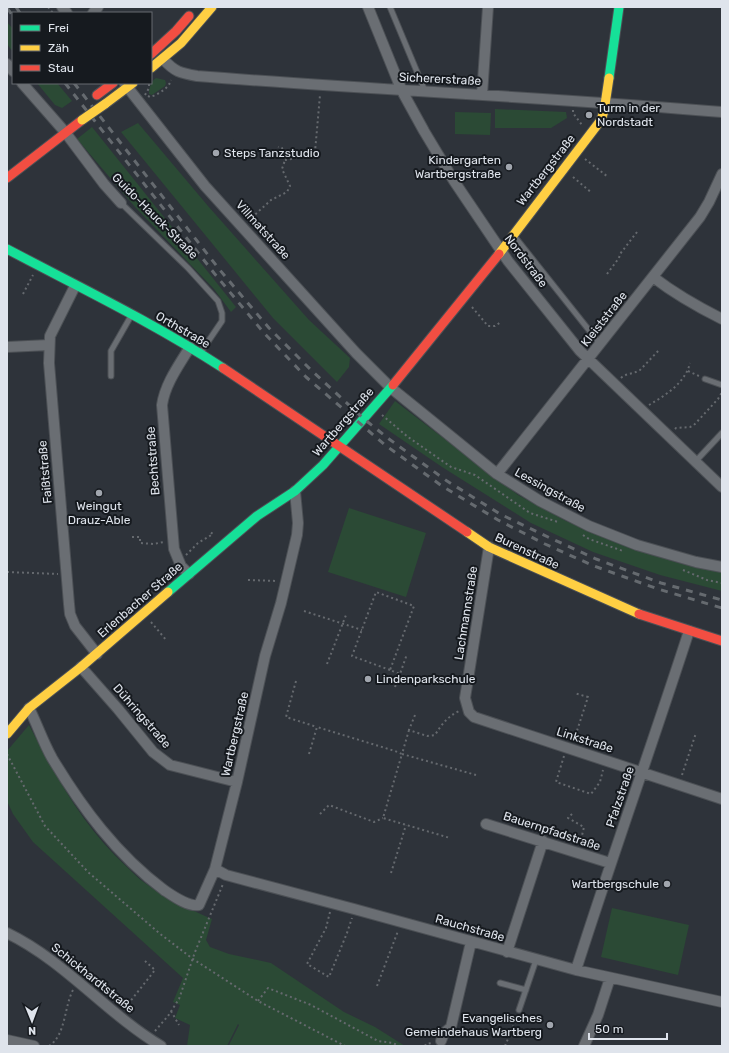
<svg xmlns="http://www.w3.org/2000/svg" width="729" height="1053" font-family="Rubik,sans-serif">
<rect width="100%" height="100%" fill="#2e333a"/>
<!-- green -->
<path fill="#2b4a35" d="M7 22 13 29V52L7 44Z
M156 78 165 80 166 83 165 86 152 95 149 94C149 89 151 81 156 78Z
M37 83H57L72 101 62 108 55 105Z
M495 109 566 112 567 118 551 128H495Z
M455 112 491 113 490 135 455 134Z
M138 123 208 206 309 320 350 358 349 367 337 382 273 318 121 132Z
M92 127 236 307 231 312 214 289 135 207 77 139Z
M395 401 518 495 566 521 638 550 682 564 722 571V591L660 575 593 552 531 523 442 467 379 424Z
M349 508 426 533 406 597 328 572Z
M29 725C56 777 84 828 127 867 133 873 139 879 145 883 166 898 189 909 212 919L206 940 210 947 229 954 271 963 344 1012 375 1027 405 1046H232L229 1045 239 1025 238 1024 227 1046H187L190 1025 175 1018 180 1005 173 1002 183 978 33 842 13 814 7 801V751Z
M612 908 689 925 678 975 601 957Z"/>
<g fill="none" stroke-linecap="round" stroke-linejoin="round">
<defs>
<path id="lane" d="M390 7 425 91
M121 203 188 268 218 301 222 313V321L201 352
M515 237 600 344
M111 376V351L131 316
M705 379 722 385
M695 462 722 433
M500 983 526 990
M519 1010 536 960"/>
<path id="street" d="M62 7 67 13
M368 7 402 91 424 131 454 181 508 261 580 351 722 487
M93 13 98 7
M163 59C175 72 180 73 197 76 372 90 547 97 722 112
M7 64 13 71
M22 83 65 132 104 184 121 203
M125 84 205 186 356 353 391 388 422 413 497 474 540 501 589 526 637 545 696 562 722 567
M482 95 488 7
M653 277C675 294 698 307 722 319
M75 286 50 336 49 363 69 604 70 614 75 626 97 654
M7 347 49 345
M497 474 700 217 709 202 722 174
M489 547 465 698 469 712 474 717 722 799
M189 574 181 566 174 549 162 405C165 384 179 365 190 347
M81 667 118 709 153 752 170 765 237 782
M29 708C37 724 43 742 52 758 82 808 117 855 164 890 173 896 188 907 199 905L215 869 237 782 265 656 281 603 297 535 298 523 295 491
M486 824 610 863
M215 869 226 875 354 909 576 970 722 1002
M7 933C65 961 106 1013 161 1046
M507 952 543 841
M576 970C612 857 652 745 689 631
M7 1040 34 1046
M441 1041 444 1033 451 1027 471 942
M584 1046 598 1015 610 978"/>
<path id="fast" d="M609 78 619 7
M7 249C79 287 154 323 223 368
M168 592 257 516 295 491 323 465 393 385"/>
<path id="slow" d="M151 68 181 43 212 7
M105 104 133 83
M499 254 601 120 604 111 609 78
M467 532 489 547 639 614
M7 734 29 708 81 667 168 592"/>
<path id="jam" d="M151 54 176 31 189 16
M97 95 113 83
M7 178 82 120
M223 368 467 532
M393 385 499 254
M639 614 722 641"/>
</defs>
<!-- lane casing -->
<use href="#lane" stroke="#4c5055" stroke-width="7"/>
<!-- street casing -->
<use href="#street" stroke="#4c5055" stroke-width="12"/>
<!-- fast casing -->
<use href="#fast" stroke="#4c5055" stroke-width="11"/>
<!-- slow casing -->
<use href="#slow" stroke="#4c5055" stroke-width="11"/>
<!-- jam casing -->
<use href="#jam" stroke="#4c5055" stroke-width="11"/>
<!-- path -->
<path stroke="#65696e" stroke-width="2" stroke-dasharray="2 3" stroke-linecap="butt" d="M48 7 53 13
M145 95 149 88V83
M148 96 150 97C159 94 169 88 171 80
M573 110V113L582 125
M585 159 608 177
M285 160C292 159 311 155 315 152L320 95
M573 177 592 193
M248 221 271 200 287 192 290 186 282 169 285 160 282 148 278 147
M607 274 619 258 620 254 637 232
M23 294 33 275
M472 307 488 326H495L501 322
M688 371 699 376
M621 378C626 373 634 374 640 370L660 349
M649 405C666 395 685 383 690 363
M382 415 408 437 451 467 475 475 530 513 558 522
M675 429 676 428 690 427 694 425 718 399 722 392
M583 535 589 539 623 551
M132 537H140V543L153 544 164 542
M186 555 198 543 213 534 210 532
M683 570 707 580 722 583
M7 572 58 574
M248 580 277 581
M304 611 362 630
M151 622 167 641
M327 664 346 615
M390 670 352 656 376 592 414 606 390 670 400 674 407 654
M296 681 286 717 317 727
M395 687 400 674
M415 715 409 730 427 736 435 735C442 724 447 717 459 711
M409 730 402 754 476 775
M574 740 588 697 574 693
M7 754 45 826 88 872 159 933 193 959 258 1001 345 1046
M309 754 317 727 395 751 402 754 383 818 450 838
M564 756 556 782 591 794 600 782 603 770
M682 775 696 733
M320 814 329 805 374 822 383 818
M572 814 568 818 584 827 580 844
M391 873 406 825
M330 912 326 928 307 964 329 977 347 933 352 918
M377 986 398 931
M258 1001 268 988 311 1005 378 1041 393 1043 399 1046
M125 1008 155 970 145 961
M171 1011 179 1025
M155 1031 168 1016 179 999 195 952 223 884
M49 1046C66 1035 64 1007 73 990
M425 1046 426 1044 432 1043
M505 1046 517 1017"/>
<!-- lane -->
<use href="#lane" stroke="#6a6e73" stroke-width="5"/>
<!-- street -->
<use href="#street" stroke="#6a6e73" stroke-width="10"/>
<!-- fast -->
<use href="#fast" stroke="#16e098" stroke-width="9"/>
<!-- slow -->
<use href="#slow" stroke="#ffcf43" stroke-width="9"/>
<!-- jam -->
<use href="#jam" stroke="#f24e42" stroke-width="9"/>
<!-- rail -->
<path stroke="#656a6f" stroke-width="3" stroke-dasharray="7 7" stroke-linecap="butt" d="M16 7 20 13
M7 8 13 16
M65 83 214 273 264 333 306 377 385 445 442 486 498 520 545 544 594 566 658 589 722 608
M74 83 219 269 269 328 312 371 364 419 389 439 447 481 500 514 548 537 596 559 661 583 722 600"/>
<defs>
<path id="slow-bridge" d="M82 120 105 104"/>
</defs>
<!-- slow-bridge casing -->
<use href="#slow-bridge" stroke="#4c5055" stroke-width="11" stroke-linecap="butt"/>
<!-- slow-bridge -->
<use href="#slow-bridge" stroke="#ffcf43" stroke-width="9"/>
</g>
<!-- markers -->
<g fill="#a1a6ae" stroke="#161a1f" stroke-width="1.5">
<circle cx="589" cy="115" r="4"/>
<circle cx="216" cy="153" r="4"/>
<circle cx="509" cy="167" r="4"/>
<circle cx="99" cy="493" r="4"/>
<circle cx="368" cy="679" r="4"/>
<circle cx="667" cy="884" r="4"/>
<circle cx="550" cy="1025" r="4"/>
</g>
<g text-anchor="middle" stroke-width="4" stroke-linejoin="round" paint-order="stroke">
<!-- street labels -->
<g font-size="12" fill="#dfe4ec" stroke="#161a1f">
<text transform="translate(440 79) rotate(3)" y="4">Sichererstraße</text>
<text transform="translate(546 170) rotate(-52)" y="4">Wartbergstraße</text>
<text transform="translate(155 216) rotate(45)" y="4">Guido-Hauck-Straße</text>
<text transform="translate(263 230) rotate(48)" y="4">Villmatstraße</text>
<text transform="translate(526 261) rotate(53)" y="4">Nordstraße</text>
<text transform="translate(604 319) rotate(-52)" y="4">Kleiststraße</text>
<text transform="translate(183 330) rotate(30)" y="4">Orthstraße</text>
<text transform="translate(343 422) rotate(-49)" y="4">Wartbergstraße</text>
<text transform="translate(153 461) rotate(-94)" y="4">Bechtstraße</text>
<text transform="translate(45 472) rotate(-95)" y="4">Faißtstraße</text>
<text transform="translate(550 490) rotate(29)" y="4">Lessingstraße</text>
<text transform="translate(527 551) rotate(25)" y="4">Burenstraße</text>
<text transform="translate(140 600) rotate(-41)" y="4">Erlenbacher Straße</text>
<text transform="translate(466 613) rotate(-81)" y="4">Lachmannstraße</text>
<text transform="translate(142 716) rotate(49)" y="4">Dühringstraße</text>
<text transform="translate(235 734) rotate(-77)" y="4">Wartbergstraße</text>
<text transform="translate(585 740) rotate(18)" y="4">Linkstraße</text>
<text transform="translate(620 797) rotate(-71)" y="4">Pfalzstraße</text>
<text transform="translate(552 831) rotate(18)" y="4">Bauernpfadstraße</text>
<text transform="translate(470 928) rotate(16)" y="4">Rauchstraße</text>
<text transform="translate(93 978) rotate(39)" y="4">Schickhardtstraße</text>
</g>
<!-- poi labels -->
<g font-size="12" fill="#dfe4ec" stroke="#161a1f" text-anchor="start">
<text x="597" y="112">Turm in der<tspan x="597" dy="14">Nordstadt</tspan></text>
<text x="224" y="157">Steps Tanzstudio</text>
<text x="501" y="164" text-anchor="end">Kindergarten<tspan x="501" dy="14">Wartbergstraße</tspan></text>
<text x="99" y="510" text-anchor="middle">Weingut<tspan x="99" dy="14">Drauz-Able</tspan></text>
<text x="376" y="683">Lindenparkschule</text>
<text x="659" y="888" text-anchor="end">Wartbergschule</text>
<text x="542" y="1022" text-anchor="end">Evangelisches<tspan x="542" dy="14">Gemeindehaus Wartberg</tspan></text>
</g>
</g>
<!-- border -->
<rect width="729" height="1053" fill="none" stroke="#dfe4ec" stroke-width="16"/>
<!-- legend -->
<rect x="12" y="12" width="140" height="72" fill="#161a1f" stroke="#666b71"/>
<rect x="20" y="25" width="20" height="6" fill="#16e098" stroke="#666b71"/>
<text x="48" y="32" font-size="12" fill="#dfe4ec">Frei</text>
<rect x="20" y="45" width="20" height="6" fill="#ffcf43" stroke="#666b71"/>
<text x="48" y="52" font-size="12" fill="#dfe4ec">Zäh</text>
<rect x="20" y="65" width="20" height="6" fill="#f24e42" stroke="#666b71"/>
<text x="48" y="72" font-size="12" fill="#dfe4ec">Stau</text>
<!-- north arrow -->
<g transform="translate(32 1021) rotate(179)" stroke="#161a1f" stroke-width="3" paint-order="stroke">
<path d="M0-3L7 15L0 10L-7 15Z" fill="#dfe4ec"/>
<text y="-6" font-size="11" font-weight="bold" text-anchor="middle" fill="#dfe4ec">N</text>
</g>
<!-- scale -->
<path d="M589 1033v6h78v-6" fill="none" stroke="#dfe4ec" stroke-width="2"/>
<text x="595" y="1033" font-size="12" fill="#dfe4ec" stroke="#161a1f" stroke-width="3" paint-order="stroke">50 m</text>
</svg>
